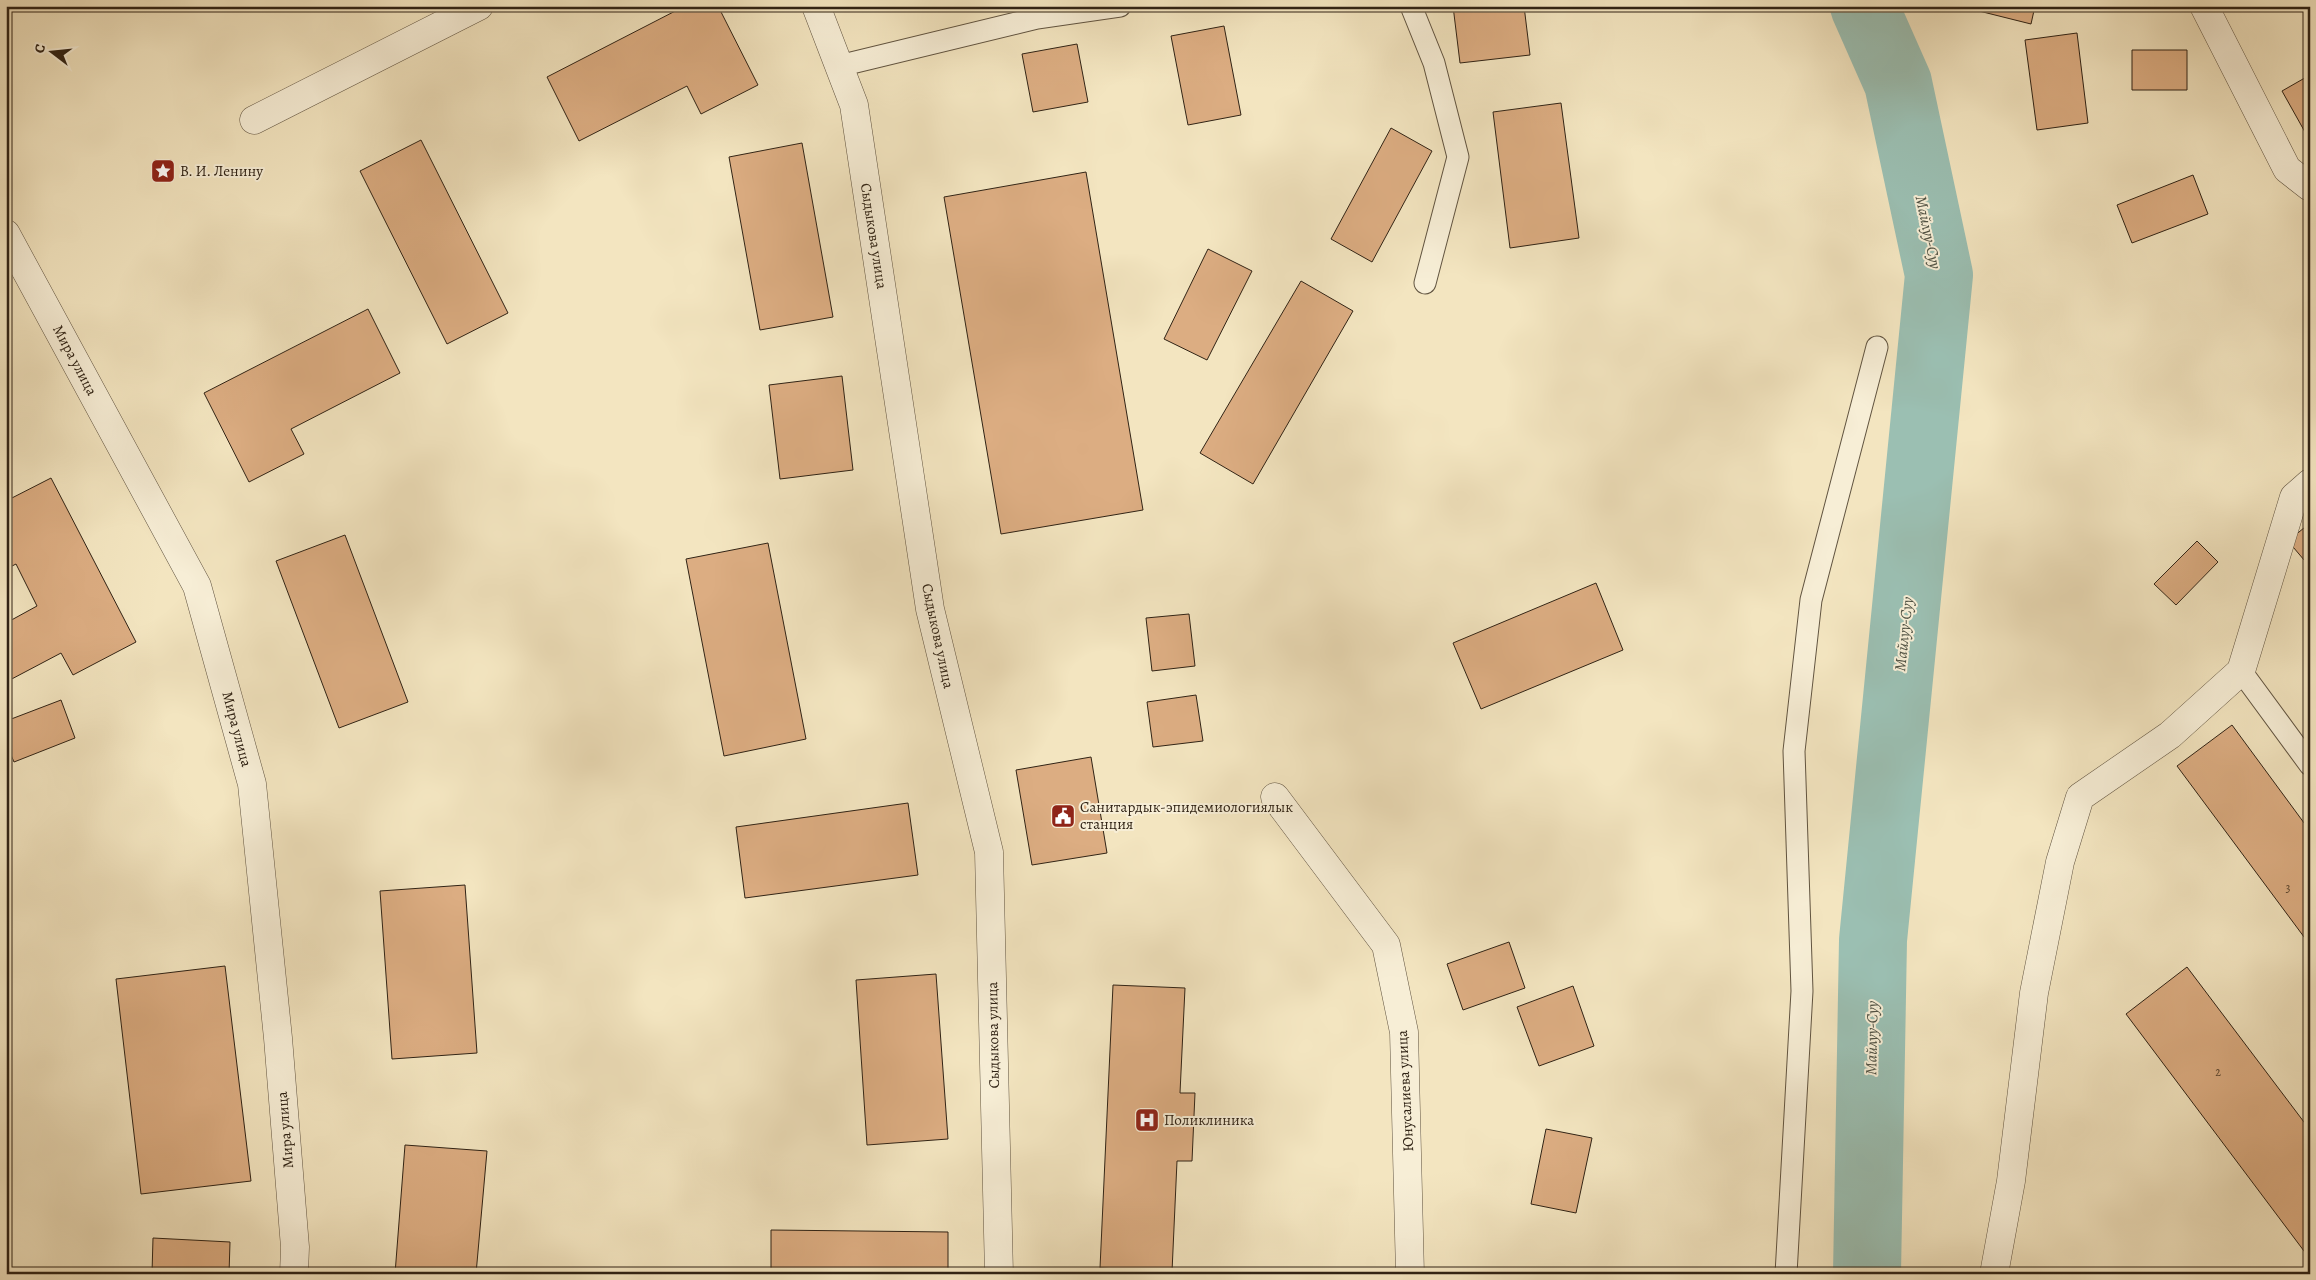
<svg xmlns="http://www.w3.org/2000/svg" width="2316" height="1280" font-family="Alegreya,serif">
<rect width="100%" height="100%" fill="#f3e5c0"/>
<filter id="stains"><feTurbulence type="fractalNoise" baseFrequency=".004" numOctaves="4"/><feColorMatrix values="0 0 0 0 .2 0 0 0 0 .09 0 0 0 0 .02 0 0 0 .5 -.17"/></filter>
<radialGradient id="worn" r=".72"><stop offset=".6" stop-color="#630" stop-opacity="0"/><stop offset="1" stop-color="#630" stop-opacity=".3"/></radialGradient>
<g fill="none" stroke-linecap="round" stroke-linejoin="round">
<!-- river -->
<path stroke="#9bbfb2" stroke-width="68" d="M1864 6 1898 83 1939 275 1873 940 1867 1274"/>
</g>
<!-- building -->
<path fill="#dcad82" stroke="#302315" d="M685 6H718L758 85 701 114 687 86 579 141 547 77Z
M1453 6H1524L1530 55 1460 63Z
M1976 6H2035L2031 24 1975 10Z
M1224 26 1241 115 1188 125 1171 36Z
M2077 33 2088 123 2037 130 2025 40Z
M1077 44 1088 102 1033 112 1022 54Z
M2132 50H2187V90H2132Z
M2310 75V141L2282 91Z
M1561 103 1579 238 1510 248 1493 112Z
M1391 128 1432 151 1372 262 1331 239Z
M421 140 508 313 447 344 360 171Z
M802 143 833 317 760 330 729 157Z
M1086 172 1143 510 1001 534 944 197Z
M2193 175 2208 214 2132 243 2117 205Z
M1208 249 1252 271 1207 360 1164 339Z
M1301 281 1353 311 1253 484 1200 453Z
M368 309 400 373 291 429 304 454 249 482 204 393Z
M842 376 853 470 780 479 769 385Z
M51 478 136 642 73 675 61 653 6 682V623L37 606 16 564 6 569V501Z
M2310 523V567L2288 541Z
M345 535 408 702 339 728 276 561Z
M2197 541 2218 562 2176 605 2154 584Z
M768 543 806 739 724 756 686 559Z
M1596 583 1623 650 1481 709 1453 643Z
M1189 614 1195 666 1152 671 1146 618Z
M1196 695 1203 741 1153 747 1147 702Z
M61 700 75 738 14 762 6 743V721Z
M2232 725 2310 831V945L2177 766Z
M1091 757 1107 853 1032 865 1016 770Z
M908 803 918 875 745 898 736 827Z
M465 885 477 1053 392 1059 380 891Z
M1509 942 1525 988 1463 1010 1447 964Z
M225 966 251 1181 141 1194 116 979Z
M2187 967 2310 1130V1259L2126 1014Z
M936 974 948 1139 867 1145 856 980Z
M1113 985 1185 988 1180 1093H1195L1192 1161H1177L1172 1272 1100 1268Z
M1573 986 1594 1046 1539 1066 1517 1007Z
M1546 1129 1592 1138 1576 1213 1531 1204Z
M405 1145 487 1151 476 1274H395Z
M771 1230 948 1232V1274H771Z
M153 1238 230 1242 229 1274H152Z"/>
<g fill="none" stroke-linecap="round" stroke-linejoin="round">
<defs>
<path id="lane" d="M1411 6 1434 63 1458 157 1425 283
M839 66 1037 18 1120 6
M2241 671 2310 765
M1786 1274 1802 991 1794 751 1811 600 1877 347"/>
<path id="street" d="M816 6 854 105 930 609 989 852 999 1274
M2204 6 2287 169 2310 187
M254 120 479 6
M6 234 197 586 252 784 278 1038 295 1247 294 1274
M1275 797 1386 945 1404 1032 1410 1274
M1994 1274 2011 1181 2034 993 2060 862 2080 797 2170 735 2241 671 2294 497 2310 483"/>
</defs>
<!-- lane casing -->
<use href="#lane" stroke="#615440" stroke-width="23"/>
<!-- street casing -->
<use href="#street" stroke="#615440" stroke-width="29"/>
<!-- lane -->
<use href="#lane" stroke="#f7eed6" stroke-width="21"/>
<!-- street -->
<use href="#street" stroke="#f7eed6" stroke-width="28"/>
</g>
<!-- icons -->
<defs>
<symbol id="sight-square" viewBox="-11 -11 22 22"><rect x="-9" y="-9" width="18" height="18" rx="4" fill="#8f2418" stroke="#f7eed6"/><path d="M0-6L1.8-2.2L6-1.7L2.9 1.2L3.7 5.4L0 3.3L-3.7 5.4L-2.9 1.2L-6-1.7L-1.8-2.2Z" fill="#fff"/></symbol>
<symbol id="civic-square" viewBox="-11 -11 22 22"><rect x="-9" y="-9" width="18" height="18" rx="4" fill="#8f2418" stroke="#f7eed6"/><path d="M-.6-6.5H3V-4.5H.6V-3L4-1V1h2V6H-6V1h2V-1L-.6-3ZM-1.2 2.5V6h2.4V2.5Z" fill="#fff"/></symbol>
<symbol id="hospital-square" viewBox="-11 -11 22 22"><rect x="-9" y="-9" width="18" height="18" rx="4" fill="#8f2418" stroke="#f7eed6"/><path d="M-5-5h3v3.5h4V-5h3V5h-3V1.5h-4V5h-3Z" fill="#fff"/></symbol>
</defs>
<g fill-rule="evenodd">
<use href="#sight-square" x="149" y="157" width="28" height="28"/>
<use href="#civic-square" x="1049" y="802" width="28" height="28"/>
<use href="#hospital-square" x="1133" y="1106" width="28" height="28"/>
</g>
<g text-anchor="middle" stroke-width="4" stroke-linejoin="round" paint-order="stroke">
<!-- number labels -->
<g font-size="12" fill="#5b4630">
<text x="2288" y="892">3</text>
<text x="2218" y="1076">2</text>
</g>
<!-- poi labels -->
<g font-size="15" fill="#302315" stroke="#f7eed6" text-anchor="start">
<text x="180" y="176">В. И. Ленину</text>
<text x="1080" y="812">Санитардык-эпидемиологиялык<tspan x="1080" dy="17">станция</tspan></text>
<text x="1164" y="1125">Поликлиника</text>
</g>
<!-- street labels -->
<g font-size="15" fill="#302315" stroke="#f7eed6">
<text transform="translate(874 236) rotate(81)" y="5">Сыдыкова улица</text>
<text transform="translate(75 360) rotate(62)" y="5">Мира улица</text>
<text transform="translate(938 636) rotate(78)" y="5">Сыдыкова улица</text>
<text transform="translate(237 729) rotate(75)" y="5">Мира улица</text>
<text transform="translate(993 1035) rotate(-91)" y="5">Сыдыкова улица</text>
<text transform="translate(1405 1091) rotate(-93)" y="5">Юнусалиева улица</text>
<text transform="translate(285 1130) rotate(-95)" y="5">Мира улица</text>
</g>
<!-- water labels -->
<g font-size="16" font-style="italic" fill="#505244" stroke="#f7eed6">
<text transform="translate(1929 232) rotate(78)" y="6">Майлуу-Суу</text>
<text transform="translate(1903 634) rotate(-84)" y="6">Майлуу-Суу</text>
<text transform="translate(1871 1038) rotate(-89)" y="6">Майлуу-Суу</text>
</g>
</g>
<!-- margin -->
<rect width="2316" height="1280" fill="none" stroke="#f3e5c0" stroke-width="25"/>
<rect x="8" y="8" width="2301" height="1265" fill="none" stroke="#302315" stroke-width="2.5"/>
<rect x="12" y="12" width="2291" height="1255" fill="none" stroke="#302315"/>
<!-- north arrow -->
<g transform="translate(52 52) rotate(286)" stroke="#f7eed6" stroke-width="4" paint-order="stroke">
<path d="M0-4L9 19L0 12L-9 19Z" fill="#302315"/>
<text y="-8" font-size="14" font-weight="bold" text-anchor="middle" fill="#302315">С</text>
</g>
<rect width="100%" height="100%" filter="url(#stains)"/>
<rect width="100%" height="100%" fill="url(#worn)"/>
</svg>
